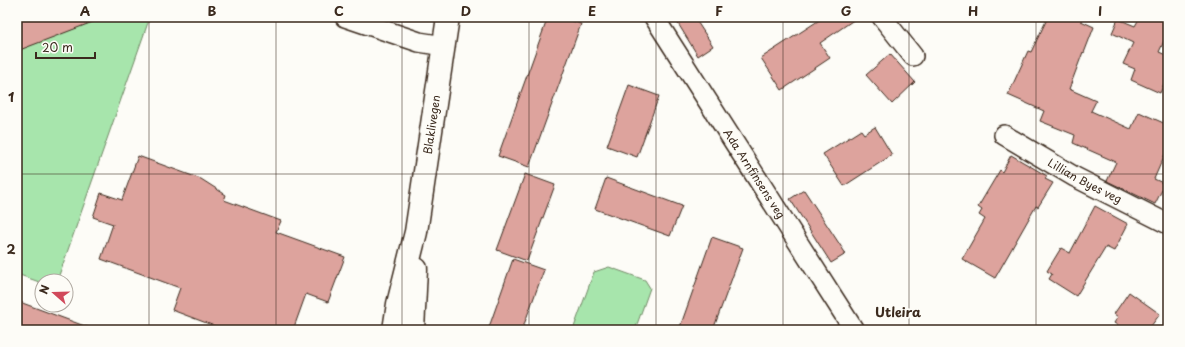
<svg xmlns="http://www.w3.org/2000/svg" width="1185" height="347" font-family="'Playpen Sans',sans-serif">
<rect width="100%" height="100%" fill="#fdfcf7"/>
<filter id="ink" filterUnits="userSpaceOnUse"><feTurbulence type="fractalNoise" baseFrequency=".025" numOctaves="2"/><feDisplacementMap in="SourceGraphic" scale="8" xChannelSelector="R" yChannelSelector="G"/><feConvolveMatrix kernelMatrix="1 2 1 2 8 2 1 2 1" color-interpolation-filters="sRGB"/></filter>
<g filter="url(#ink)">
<!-- green -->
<path fill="#a7e5ac" stroke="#718865" d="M17 17H150L57 281H42V283L17 274Z
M609 267 645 280 650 288 635 330H573L594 272Z"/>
<!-- building -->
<path fill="#dda39d" stroke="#3b2a1e" d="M17 17H103V18L17 51Z
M548 17H561L581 24 529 167 498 156Z
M674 17H694L713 46 698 56Z
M824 17H858L820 43 830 58 782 90 761 58Z
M1048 17H1082L1081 21 1094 27 1084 53 1083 52 1069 89 1096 101 1091 111 1131 129 1139 112 1168 125V147L1154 179 1165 184 1155 204 1107 181 1116 162 1073 143 1075 135 1040 121 1044 111 1008 95 1028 51 1031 52Z
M1140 17H1168V32L1159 52 1168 56V74L1160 93 1131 80 1135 69 1123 64 1133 43 1112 33 1118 19 1135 26Z
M890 54 915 82 892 104 866 75Z
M629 85 659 96 637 157 607 146Z
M875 127 892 155 844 186 823 154 861 130 864 134Z
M1011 155 1047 176 1045 179 1053 183 1038 207 1036 206 995 278 962 259 985 219 979 215 982 210 978 207 1000 170 1002 172Z
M138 156 201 179 226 195 224 200 281 221 276 232 345 257 328 302 306 294 293 330H225L172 310 180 288 101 259 113 224 93 217 101 193 122 200Z
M525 174 555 185 527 261 497 250Z
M606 178 682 206 670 236 595 209Z
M804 190 846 254 831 263 790 199Z
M1095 206 1128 224 1114 251 1106 247 1076 296 1049 279 1052 274 1047 271 1061 248 1070 253Z
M712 237 743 248 713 330H679Z
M513 259 544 270 522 330H488Z
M1129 292 1160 314 1148 330H1125L1114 323 1118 317 1114 314Z
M17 301 90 328 89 330H17Z"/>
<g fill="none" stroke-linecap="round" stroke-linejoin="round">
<defs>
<g id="minor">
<path d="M345 17 419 42 444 46"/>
<path id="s1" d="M654 17 854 330"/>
<path d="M882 17 913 56"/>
<path id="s2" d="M1004 135 1075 177 1168 224"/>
</g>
<g id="secondary">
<path id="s3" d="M394 330 398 304 416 232 448 17"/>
<path d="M413 330 416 269"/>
</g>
</defs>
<!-- minor casing -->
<use href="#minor" stroke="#3b2a1e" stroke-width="22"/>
<!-- secondary casing -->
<use href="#secondary" stroke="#3b2a1e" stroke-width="25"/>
<!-- minor -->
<use href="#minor" stroke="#fdfcf7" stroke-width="19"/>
<!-- secondary -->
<use href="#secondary" stroke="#fdfcf7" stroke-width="22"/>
</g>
</g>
<!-- grid -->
<path fill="none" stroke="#3b2a1e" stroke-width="1" stroke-opacity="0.55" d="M149 17V330M276 17V330M402 17V330M529 17V330M656 17V330M783 17V330M909 17V330M1036 17V330M17 174H1168"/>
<g text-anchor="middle" stroke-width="3.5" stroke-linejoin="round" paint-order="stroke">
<!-- street labels -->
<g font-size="11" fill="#3b2a1e" stroke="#fdfcf7">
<text dy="4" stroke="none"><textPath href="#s3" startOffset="209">Blaklivegen</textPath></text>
<text dy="4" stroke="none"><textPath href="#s1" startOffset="186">Ada Arnfinsens veg</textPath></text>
<text dy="4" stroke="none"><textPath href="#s2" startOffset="93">Lillian Byes veg</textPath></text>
</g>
<!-- quarter labels -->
<g font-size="13" font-weight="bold" fill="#3b2a1e" stroke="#fdfcf7">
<text x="898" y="317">Utleira</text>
</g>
</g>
<!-- margin -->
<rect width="1185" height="347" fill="none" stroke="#fdfcf7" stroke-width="44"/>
<!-- north arrow -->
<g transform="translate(54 293) rotate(290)"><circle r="19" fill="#fdfcf7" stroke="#afa8a0"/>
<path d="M0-3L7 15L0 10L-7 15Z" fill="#d1495b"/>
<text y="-6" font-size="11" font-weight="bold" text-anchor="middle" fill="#3b2a1e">N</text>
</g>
<!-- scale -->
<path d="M36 52v6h59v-6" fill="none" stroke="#3b2a1e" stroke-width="2"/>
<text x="42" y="52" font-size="12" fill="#3b2a1e" stroke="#fdfcf7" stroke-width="3" paint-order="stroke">20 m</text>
<rect x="22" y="22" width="1141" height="303" fill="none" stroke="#3b2a1e" stroke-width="1.5"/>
<g font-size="13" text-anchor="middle" font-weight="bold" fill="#3b2a1e">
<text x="85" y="16">A</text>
<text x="212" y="16">B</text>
<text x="339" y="16">C</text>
<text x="466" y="16">D</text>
<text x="592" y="16">E</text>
<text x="719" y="16">F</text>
<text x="846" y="16">G</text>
<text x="973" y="16">H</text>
<text x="1100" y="16">I</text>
<text x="11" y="102">1</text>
<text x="11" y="254">2</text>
</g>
</svg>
